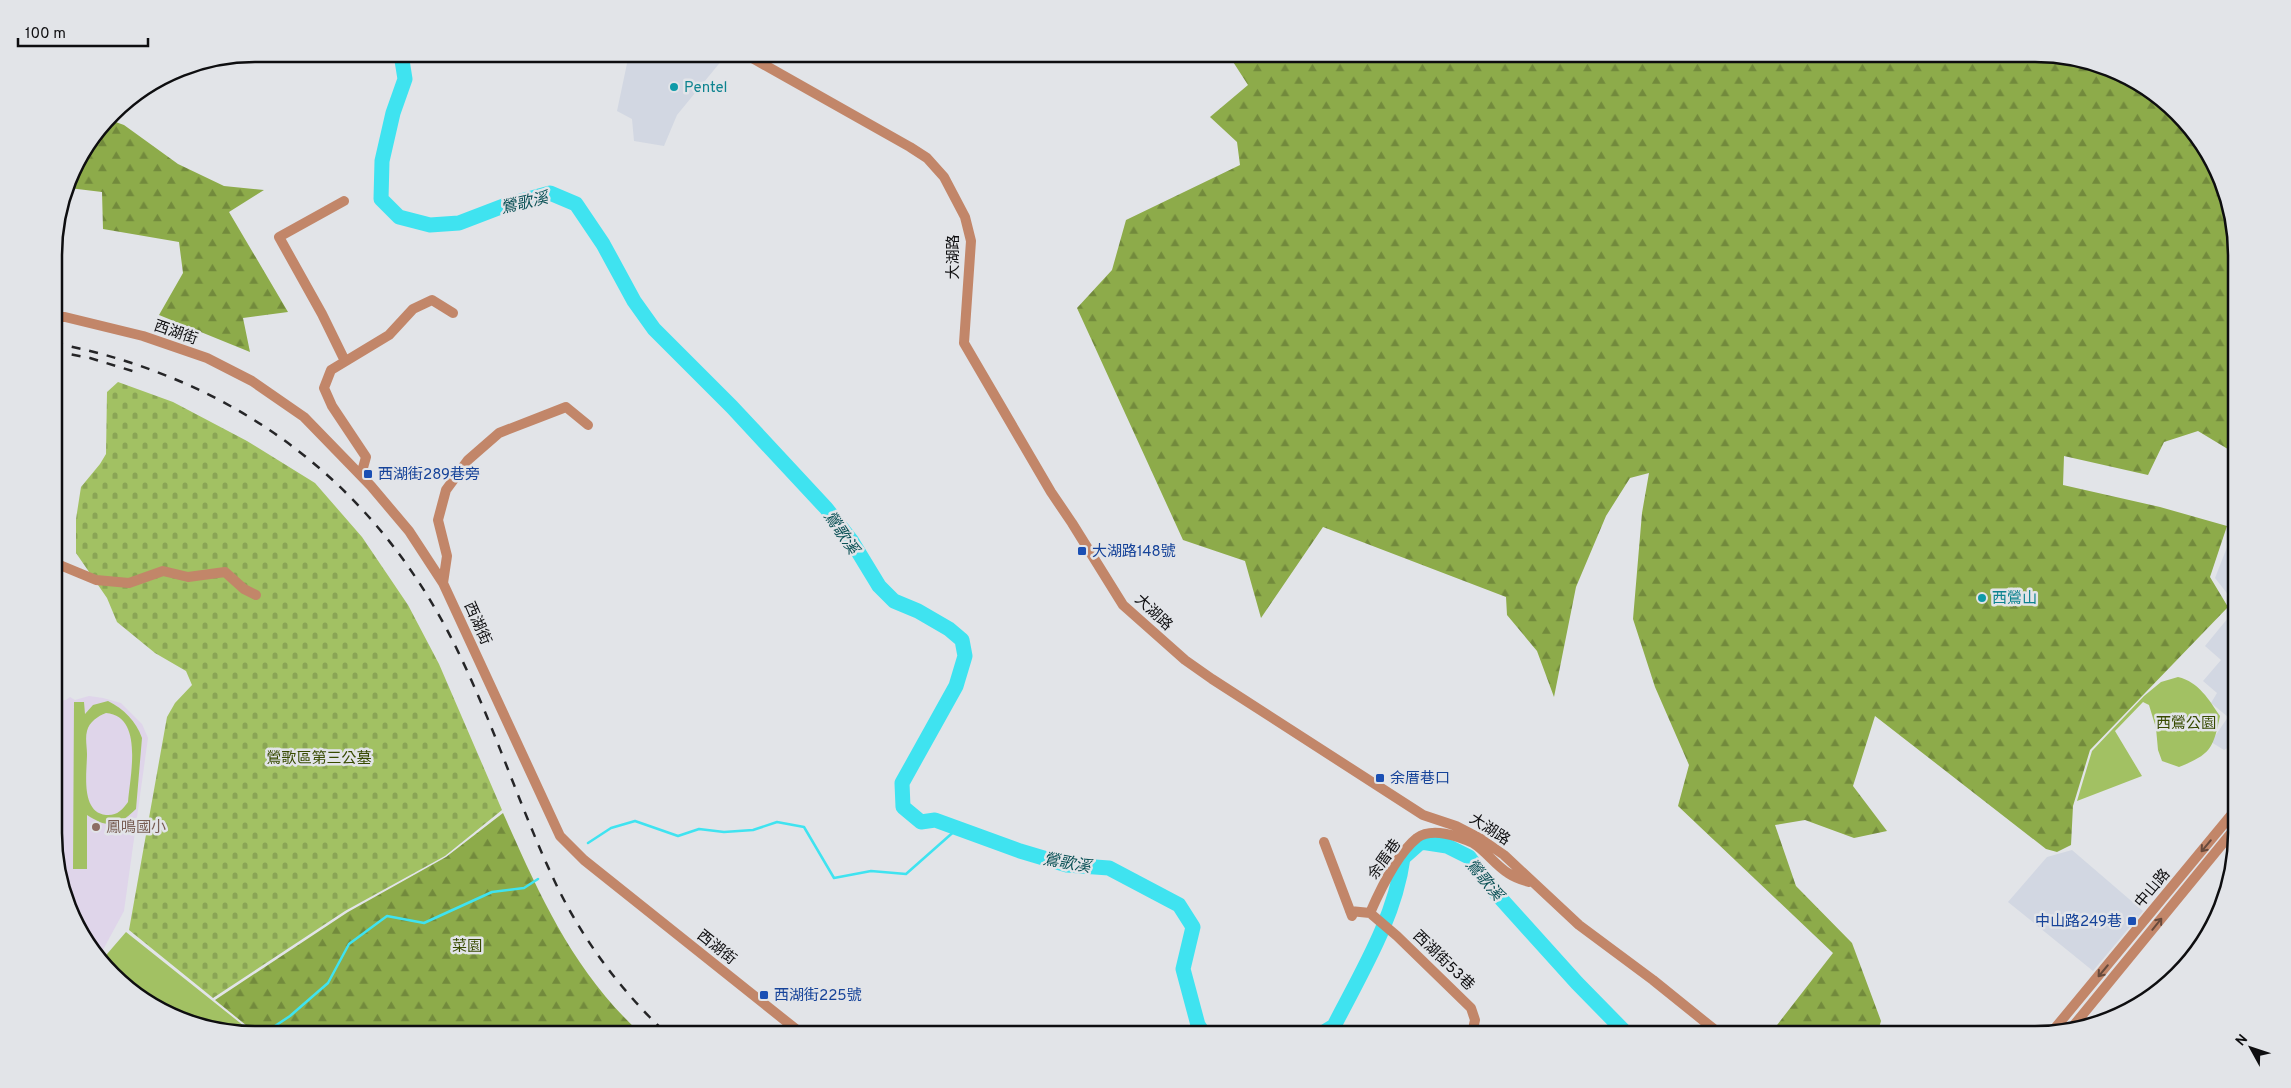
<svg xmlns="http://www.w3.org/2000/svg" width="2291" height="1088" font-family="Overpass,'Noto Sans TC',sans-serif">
<defs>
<pattern id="forest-firs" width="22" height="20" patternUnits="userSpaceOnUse" patternTransform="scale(1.25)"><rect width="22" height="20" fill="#8dab4a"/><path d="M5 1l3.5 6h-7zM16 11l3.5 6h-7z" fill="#728a3c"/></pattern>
<pattern id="cemetery-stones" width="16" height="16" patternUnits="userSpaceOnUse" patternTransform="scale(1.25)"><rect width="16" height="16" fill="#a2c163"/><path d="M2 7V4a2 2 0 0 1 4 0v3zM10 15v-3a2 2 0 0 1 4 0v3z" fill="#8aa555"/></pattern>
</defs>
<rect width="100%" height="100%" fill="#e2e4e8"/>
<!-- built -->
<path fill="#d2d7e2" d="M629 54H727L677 115 664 146 634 141 632 119 617 111Z
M2236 529 2237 606 2215 578 2233 532Z
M2237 607V742L2224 750 2211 742 2228 717 2211 703 2217 693 2203 681 2221 660 2205 646Z
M2072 850 2143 911 2093 971 2008 902 2047 857Z"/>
<!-- education -->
<path fill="#dfd5ea" d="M89 696 103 698 121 703 142 724 148 738 124 911 98 959 69 910 56 859 55 701 66 700 70 697 75 700Z"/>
<!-- green -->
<path fill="#a2c163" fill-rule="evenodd" d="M2178 677C2199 682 2209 700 2220 716 2213 749 2211 754 2179 767L2162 761 2158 750 2156 728 2149 705 2143 702 2115 731 2142 776 2077 801 2092 751 2144 696 2161 682Z
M108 701C124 709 136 721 142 738L136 809C117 827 109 829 87 815V869H73L74 702H84L85 714 93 705ZM106 713C144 716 130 776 128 802 122 810 117 816 106 815 80 812 87 772 87 754 87 747 85 738 87 731 89 722 98 716 106 713Z
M126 932 249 1030 245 1032 178 1019 132 992 101 961Z"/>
<!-- forest -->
<path fill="url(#forest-firs)" d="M1228 54H2036L2113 69 2159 96 2196 133 2222 178 2236 229V454L2198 431 2164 442 2148 475 2064 456 2063 485 2160 507 2227 526 2210 577 2228 607 2090 750 2073 806 2071 845 2057 852 2046 849 1875 716 1853 786 1887 831 1854 838 1805 820 1775 825 1796 886 1852 943 1881 1021 1877 1034H1770L1833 953 1678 806 1689 765 1655 687 1633 619 1642 513 1649 473 1630 478 1606 516 1576 587 1554 697 1537 651 1507 615 1506 597 1323 527 1261 618 1245 561 1183 540 1077 308 1112 270 1126 220 1240 165 1237 142 1210 117 1248 85Z
M110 120 124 125 178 164 224 186 264 190 229 212 288 312 243 318 250 352 159 315 183 273 179 242 103 229 102 192 69 188 74 166Z
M503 813C541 898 572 969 641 1034H255L249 1033 252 1030 215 1000 348 912 446 857Z"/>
<!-- cemetery -->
<path fill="url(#cemetery-stones)" d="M118 382 173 402 247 441 315 483 362 537 408 605 439 664 502 810 445 856 345 911 213 998 129 930 167 717 175 703 192 685 186 671 155 653 117 622 107 598 76 553V519L81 487 100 464 106 454 107 392Z"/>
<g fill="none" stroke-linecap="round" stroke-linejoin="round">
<!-- stream -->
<path stroke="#3fe3f0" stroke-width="2.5" d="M588 843 611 828 635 821 678 836 699 829 724 832 753 830 777 822 804 827 834 878 871 871 906 874 958 828
M263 1034 290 1016 328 983 349 944 387 916 424 923 492 892 524 888 538 879"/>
<!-- river -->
<path stroke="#3fe3f0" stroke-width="15" d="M401 54 405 79 393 113 382 161 381 199 399 217 430 225 459 223 506 205 550 193 576 204 603 244 634 301 654 329 732 407 826 508 851 540 879 586 894 601 918 611 949 629 962 640 965 656 956 686 902 783 903 807 921 822 935 820 1020 851 1067 865 1109 868 1179 905 1193 927 1183 969 1198 1025 1204 1034
M1321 1034 1334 1026C1361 973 1395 918 1403 858L1421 842 1447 846 1469 857 1494 891 1577 983 1627 1034"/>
<!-- minor -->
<path stroke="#c28669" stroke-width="10" d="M745 54 910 147 927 158 944 177 965 217 971 241 964 343 1051 492 1072 523 1123 605 1185 660 1212 679 1423 815 1456 826 1481 839 1504 855 1579 925 1653 980 1720 1034
M344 201 279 237 322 314 345 361
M54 317H65L143 336 207 358 252 381 304 417 371 486 409 531 443 583 560 836 584 860 802 1034
M361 475 366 457 332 406 324 388 331 370 389 335 413 309 432 300 453 313
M55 563 96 580 129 583 163 571 188 577 225 572 244 589 256 595
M443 583 447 556 438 520 446 490 468 460 499 433 566 407 588 425
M1324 842 1352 916
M1350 911 1370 913 1397 936 1471 1008 1475 1020 1472 1034
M1370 913C1380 890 1397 854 1417 838 1432 827 1458 836 1473 843 1486 851 1495 865 1508 873 1514 877 1522 880 1529 882
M2070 1030 2237 826
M2051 1033 2237 808"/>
<!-- rail -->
<path stroke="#252527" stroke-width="2.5" stroke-dasharray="9 9" stroke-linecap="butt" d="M54 343C241 379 383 489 463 662 497 734 521 810 555 882 582 939 621 991 667 1034
M54 351 90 358 139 373"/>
</g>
<!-- one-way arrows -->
<defs><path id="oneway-shaft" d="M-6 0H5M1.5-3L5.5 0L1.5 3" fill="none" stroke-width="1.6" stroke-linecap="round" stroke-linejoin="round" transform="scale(1.25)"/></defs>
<g stroke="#684a3c">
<use href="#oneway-shaft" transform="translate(2206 846) rotate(130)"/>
<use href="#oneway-shaft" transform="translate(2157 924) rotate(-51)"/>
<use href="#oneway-shaft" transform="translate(2103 971) rotate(130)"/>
</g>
<!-- markers -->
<g fill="#0f9aa8" stroke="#e2e4e8" stroke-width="2">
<circle cx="674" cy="87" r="5"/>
<circle cx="1982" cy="598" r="5"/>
</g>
<g fill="#1a4fb4" stroke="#e2e4e8" stroke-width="2">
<rect x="363" y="469" width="10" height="10" rx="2.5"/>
<rect x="1077" y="546" width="10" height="10" rx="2.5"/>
<rect x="1375" y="773" width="10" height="10" rx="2.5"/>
<rect x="2127" y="916" width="10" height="10" rx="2.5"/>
<rect x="759" y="990" width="10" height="10" rx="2.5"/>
</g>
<circle fill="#8d6e63" stroke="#e2e4e8" stroke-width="2" cx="96" cy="827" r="5"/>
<g text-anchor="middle" stroke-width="5" stroke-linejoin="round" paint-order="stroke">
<!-- culture labels -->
<g font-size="15" fill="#0d838f" stroke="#e2e4e8" text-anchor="start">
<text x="684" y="92">Pentel</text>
<text x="1992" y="603">西鶯山</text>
</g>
<!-- street labels -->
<g font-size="15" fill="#0e0e10" stroke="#e2e4e8">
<text transform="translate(953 257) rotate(-90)" y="5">大湖路</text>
<text transform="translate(176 332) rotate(19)" y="5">西湖街</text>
<text transform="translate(1154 612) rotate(43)" y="5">大湖路</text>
<text transform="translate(478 623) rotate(66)" y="5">西湖街</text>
<text transform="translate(1490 829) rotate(33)" y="5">大湖路</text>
<text transform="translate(1384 859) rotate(-55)" y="5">余厝巷</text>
<text transform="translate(2152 888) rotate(-50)" y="5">中山路</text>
<text transform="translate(717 947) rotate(39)" y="5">西湖街</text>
<text transform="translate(1444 960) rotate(44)" y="5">西湖街53巷</text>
</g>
<!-- transit labels -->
<g font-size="15" fill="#164399" stroke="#e2e4e8" text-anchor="start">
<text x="378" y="479">西湖街289巷旁</text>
<text x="1092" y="556">大湖路148號</text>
<text x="1390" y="783">余厝巷口</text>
<text x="2122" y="926" text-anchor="end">中山路249巷</text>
<text x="774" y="1000">西湖街225號</text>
</g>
<!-- park labels -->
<g font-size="15" fill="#374a00" stroke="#e2e4e8">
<text x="2186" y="728">西鶯公園</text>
<text x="319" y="763">鶯歌區第三公墓</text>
<text x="467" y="951">菜園</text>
</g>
<!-- education labels -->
<g font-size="15" fill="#785e54" stroke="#e2e4e8" text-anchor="start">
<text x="106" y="832">鳳鳴國小</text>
</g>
<!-- water labels -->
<g font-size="16" font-style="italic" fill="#0b5156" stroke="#e2e4e8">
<text transform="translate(524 202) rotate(-13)" y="6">鶯歌溪</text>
<text transform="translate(842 532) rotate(56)" y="6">鶯歌溪</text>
<text transform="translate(1067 862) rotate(10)" y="6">鶯歌溪</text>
<text transform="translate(1485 879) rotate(50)" y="6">鶯歌溪</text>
</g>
</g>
<!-- crop -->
<path d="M0 0H2291V1088H0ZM255 62H2035A193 193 0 0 1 2228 255V833A193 193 0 0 1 2035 1026H255A193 193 0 0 1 62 833V255A193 193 0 0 1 255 62Z" fill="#e2e4e8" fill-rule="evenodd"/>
<path fill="none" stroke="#0e0e10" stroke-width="2.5" d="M255 62H2035A193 193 0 0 1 2228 255V833A193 193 0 0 1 2035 1026H255A193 193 0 0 1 62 833V255A193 193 0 0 1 255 62Z"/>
<!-- north arrow -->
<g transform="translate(2251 1048) rotate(310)" stroke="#e2e4e8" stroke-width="4" paint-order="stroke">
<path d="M0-4L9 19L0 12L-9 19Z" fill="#0e0e10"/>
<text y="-8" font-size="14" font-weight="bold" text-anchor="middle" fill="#0e0e10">N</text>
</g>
<!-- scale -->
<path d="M18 38v8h130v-8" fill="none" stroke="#0e0e10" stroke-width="2.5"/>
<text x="25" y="38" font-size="15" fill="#0e0e10" stroke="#e2e4e8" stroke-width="4" paint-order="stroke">100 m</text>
</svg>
